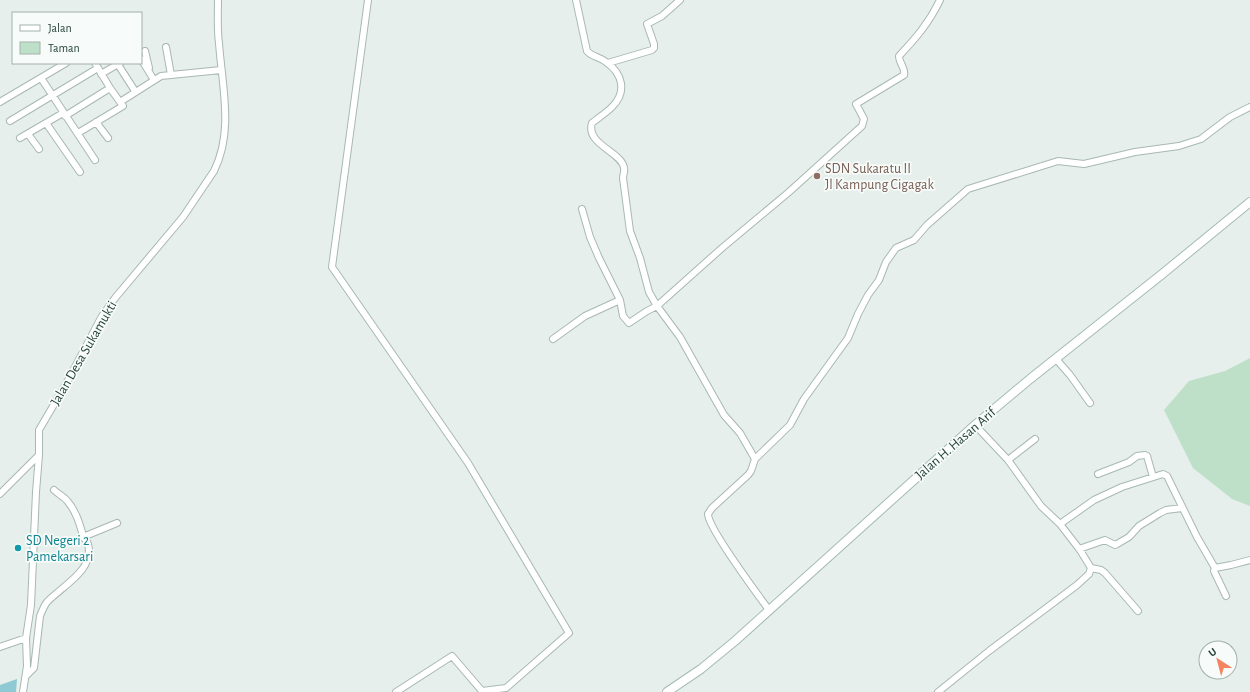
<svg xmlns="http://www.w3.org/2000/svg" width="1250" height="692" font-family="'Alegreya Sans',sans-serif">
<rect width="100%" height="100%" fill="#e6efeb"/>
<!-- green -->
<path fill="#bfe0c8" d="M1250 358V506L1232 499 1193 468 1164 410 1189 381 1225 371Z"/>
<!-- water -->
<path fill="#8ec9d4" d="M17 679 16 692H0V685Z"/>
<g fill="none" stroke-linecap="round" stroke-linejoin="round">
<defs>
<path id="street" d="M368 0 332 267 468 463 569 633 506 688 482 691 452 656 396 692
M166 47 171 75
M145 51 149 68
M141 59 154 80
M95 63 110 88
M117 63 135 91
M608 63 652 50 654 48V44L647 24 662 16 680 0
M101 74 120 63
M41 78 95 160
M0 102 66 63
M65 116 110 88 120 102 161 76 221 70
M10 121 98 68
M96 122 108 138
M46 123 80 172
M78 133 123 106 120 102
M28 134 39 149
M20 138 63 113
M582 209 590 237 599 258 620 300
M553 339 585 316 620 300 623 316 629 323 647 311 657 306 649 292 640 258 630 231 623 178C623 175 625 171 624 168 622 152 585 144 592 123 598 118 606 113 612 107 627 92 623 74 606 62 600 57 592 57 587 51L576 0
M1056 359 1070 375 1090 403
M755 459 740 433 724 415 680 337 657 306 722 248 789 192 862 126 864 119 856 104 904 75C906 69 899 63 899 56 916 38 929 23 940 0
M1008 460 1035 439
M1098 474 1129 462 1137 456 1145 455 1147 456 1153 477
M0 494 39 455
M1060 524 1094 500 1122 487 1163 474 1167 476 1169 480 1197 537 1215 568 1231 565 1250 560
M83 537 117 523
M1079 549 1105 540 1115 545 1117 544 1129 537 1139 526 1160 513 1166 510 1182 508
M1091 568 1101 570 1105 573 1138 611
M1215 568 1214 571 1226 596
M769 610C758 595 708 528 708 514L712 508 748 475 751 471 755 459 790 425 804 399 848 338 858 314 868 295 879 280 886 262 896 248 914 240 927 225 968 189 1058 161 1084 164 1135 152 1179 146 1201 139 1230 117 1250 107
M0 647 26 638
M26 676 34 668 40 616C42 611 44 606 47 602 62 586 95 570 88 544 87 541 84 539 83 536 80 524 76 511 68 502 65 497 58 494 54 490
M23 692 27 666 26 638 31 605 36 492 39 455V430L66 384 102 316 115 298 183 217 214 171C234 131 222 86 219 43 217 29 218 14 218 0
M938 692 989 651 1077 585 1089 574 1091 568 1080 550 1060 524 1041 506 1008 460 975 425"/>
<path id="secondary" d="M667 692 701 669 735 641 975 425 1030 379 1161 275 1250 202"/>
</defs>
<!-- street casing -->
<use href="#street" stroke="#a8b8b2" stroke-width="8"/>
<!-- secondary casing -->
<use href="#secondary" stroke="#a4bbb3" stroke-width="10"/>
<!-- street -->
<use href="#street" stroke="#fff" stroke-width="6"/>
<!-- secondary -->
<use href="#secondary" stroke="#fff" stroke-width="8"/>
</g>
<!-- markers -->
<circle fill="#8d6e63" stroke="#f7fbf9" stroke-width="1.5" cx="817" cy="176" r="4"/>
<circle fill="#0f9aa8" stroke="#f7fbf9" stroke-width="1.5" cx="18" cy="548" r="4"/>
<g text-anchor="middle" stroke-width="3.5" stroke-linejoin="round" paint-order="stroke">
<!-- education labels -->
<g font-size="14" fill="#785e54" stroke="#f7fbf9" text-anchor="start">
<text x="825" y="173">SDN Sukaratu II<tspan x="825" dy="16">Jl Kampung Cigagak</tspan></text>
</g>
<!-- street labels -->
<g font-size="14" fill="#24423a" stroke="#f7fbf9">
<text transform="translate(83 353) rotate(-60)" y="5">Jalan Desa Sukamukti</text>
<text transform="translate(955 443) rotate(-41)" y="5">Jalan H. Hasan Arif</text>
</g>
<!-- culture labels -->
<g font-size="14" fill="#0d838f" stroke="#f7fbf9" text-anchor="start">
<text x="26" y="545">SD Negeri 2<tspan x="26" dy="16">Pamekarsari</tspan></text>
</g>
</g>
<!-- legend -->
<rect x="12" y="12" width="130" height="52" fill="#f7fbf9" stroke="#a3b1ad"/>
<rect x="20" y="25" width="20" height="6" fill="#ffffff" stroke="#a3b1ad"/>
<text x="48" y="32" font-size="12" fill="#24423a">Jalan</text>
<rect x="20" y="42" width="20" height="12" fill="#bfe0c8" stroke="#a3b1ad"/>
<text x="48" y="52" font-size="12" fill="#24423a">Taman</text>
<!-- north arrow -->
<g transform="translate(1218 660) rotate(324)"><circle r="19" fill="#f7fbf9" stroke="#a3b1ad"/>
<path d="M0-3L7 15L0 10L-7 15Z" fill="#f4845f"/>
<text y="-6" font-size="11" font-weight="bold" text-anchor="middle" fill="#24423a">U</text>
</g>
</svg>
